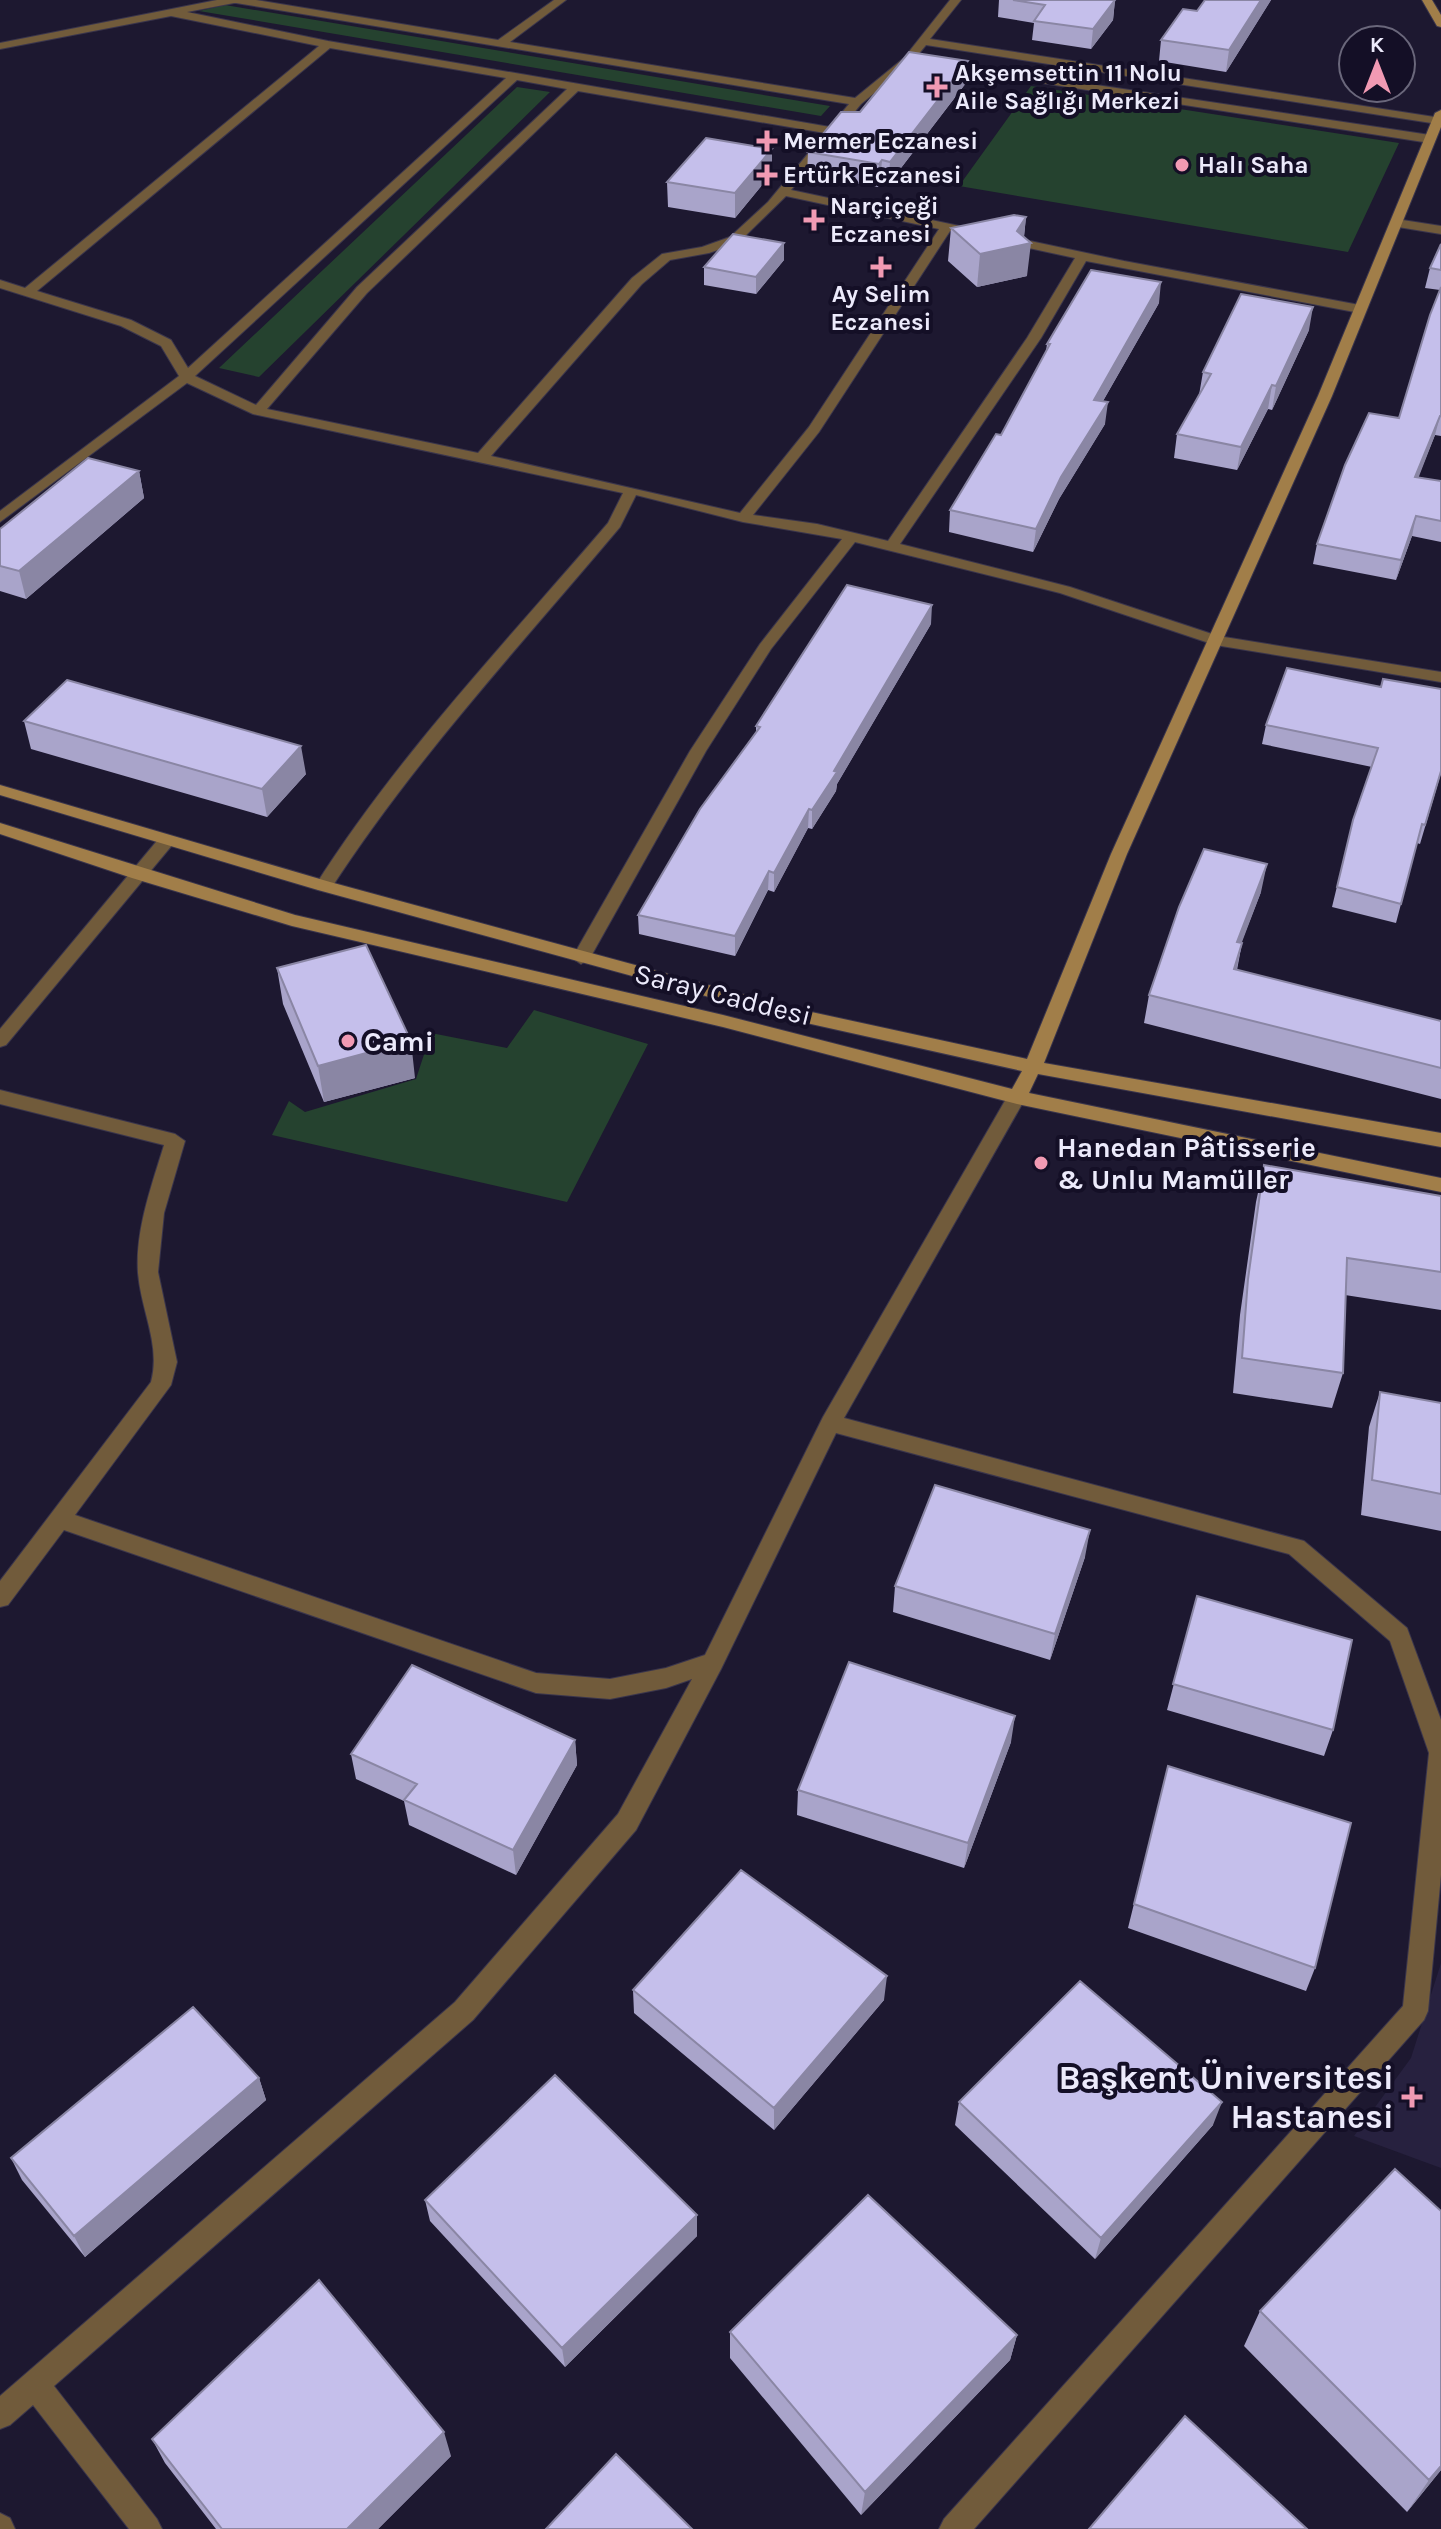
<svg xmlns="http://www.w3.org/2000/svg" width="1441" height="2529" font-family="Karla,sans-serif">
<rect width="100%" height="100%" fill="#1d1830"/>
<!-- built -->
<path fill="#27213f" d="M1441 1963V2168L1354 2136 1411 2058Z"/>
<!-- green -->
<path fill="#25422f" d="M225 5 830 106 821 116 199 11Z
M1031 86 1399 143 1348 252 959 186Z
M517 87 550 92 259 377 219 368Z
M534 1010 648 1044 567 1202 272 1135 289 1101 305 1112 416 1079 431 1033 507 1048Z"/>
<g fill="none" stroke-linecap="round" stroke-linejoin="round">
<defs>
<path id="street" d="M217 0H256L498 40 554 0H566L510 42 855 98 904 58 950 0H961L930 39 1441 118 1438 124 926 45 912 62 861 104 791 190 1124 261 1365 306V312L1360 313 1086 261 1041 338 900 544 1070 587 1218 636 1441 672V682L1215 645 1060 593 855 542 771 649 706 751 590 958 581 964 572 958 690 751 760 644 842 539 743 522 636 495 620 527C521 645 414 760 330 890H318L315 886C398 755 508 640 608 523L623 493 253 414 187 383 0 522V511L179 376 161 346 121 326 0 288V280L25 288 319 46 171 16 0 49V43ZM234 3H236L849 104 830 127 328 41 187 12ZM330 48 506 78 188 368 171 340 131 320 37 291ZM517 80 567 89 357 287 256 405 195 376ZM578 91 825 133 768 202 730 237 702 247 662 254 632 278 478 453 267 409 367 293ZM786 196 939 229 809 427 740 513 491 456 642 284 670 260 709 253 738 243ZM950 231 1075 258 1027 338 888 541 817 524 753 515 819 432Z
M943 62 1430 135 1436 139 1430 143 939 67V63Z
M1396 219 1441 226V234L1392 226 1390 223Z
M167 835 175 840 173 844 6 1045 0 1047V1029L161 836Z
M0 1090 175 1134 185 1141 164 1213 158 1272 177 1362 171 1385 75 1515 536 1673 610 1679 666 1668 705 1655 823 1417 1010 1092 1017 1090 1026 1097 844 1418 1304 1541 1407 1628 1441 1720V1875L1428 2011 1424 2020 974 2529H939L944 2519 1403 2006 1429 1753 1390 1641 1289 1554 836 1433 721 1669 636 1830 473 2020 54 2386 157 2519 162 2529H129L33 2405 10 2425 0 2429V2396L455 2002 618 1814 692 1679 666 1688 610 1699 536 1693 64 1530 8 1605 0 1607V1581L151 1382C161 1345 141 1311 138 1273 135 1230 152 1185 164 1145L0 1104Z
M0 2513 10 2518 15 2529H0Z"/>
<path id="secondary" d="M1422 0H1432L1441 15V27L1437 26Z
M1441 110V127L1332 396 1127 854 1044 1063 1441 1133V1147L1038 1074 1029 1093 1441 1178V1192L1017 1104 723 1027 292 926 132 878 0 834V823L295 915 723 1015 1012 1089 1022 1071 793 1020 318 890 0 795V785L330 882 793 1008 1027 1059 1111 854 1318 396 1435 113Z"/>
</defs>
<!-- street casing -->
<use href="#street" stroke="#3a354c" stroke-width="2"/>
<!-- secondary casing -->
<use href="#secondary" stroke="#3a354c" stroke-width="2"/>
<!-- street -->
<use href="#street" fill="#715b3b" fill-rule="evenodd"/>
<!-- secondary -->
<use href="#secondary" fill="#a17e49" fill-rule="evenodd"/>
</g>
<!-- wall -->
<path fill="#a9a4ca" d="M999 0H1115L1113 20 1091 49 1032 40 1034 23 998 17Z
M1205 0H1271L1226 72 1159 61 1161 40 1197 11Z
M968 61 966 83 888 185 880 183 878 187 807 175 808 152 860 112Z
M772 173 735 218 668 207 667 182Z
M1026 217 1024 237 1027 276 977 287 948 261 951 228Z
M1441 244V436L1435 435 1418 477 1441 481V542L1412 536 1396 580 1313 564 1317 544 1399 418 1440 290 1425 288 1430 268Z
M784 260 756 294 704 285V267Z
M1159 303 1103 401 1105 424 1059 499 1033 552 949 532 950 510 1001 435 1046 351 1047 344Z
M1309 330 1272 410 1268 409 1237 470 1174 458 1177 434 1199 395 1203 372Z
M139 471 144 498 26 599 0 591V529Z
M931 624 837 784 836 791 812 829 808 828 774 892 768 890 735 956 639 934 638 915 756 732V726Z
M1381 687 1441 773 1420 844 1417 843 1396 923 1332 907 1353 820 1372 767 1262 744 1266 725Z
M24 721 306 774 267 817 31 749Z
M1261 892 1241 943H1242L1237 970 1441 1021V1099L1144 1023 1149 995Z
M277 968 415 1078 324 1102 283 1004Z
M1264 1165 1441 1196V1310L1345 1295 1343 1373 1332 1408 1233 1393 1240 1315 1256 1202Z
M1380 1392 1441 1403V1531L1361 1515 1369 1427Z
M1085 1557 1050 1660 893 1612 895 1586Z
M1197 1596 1333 1730 1324 1756 1167 1710Z
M575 1740 577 1765 516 1875 409 1825 404 1801 356 1779 351 1754Z
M1011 1742 964 1868 797 1815 798 1790Z
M1168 1766 1315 1968 1306 1991 1128 1928Z
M633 1990 884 2000 774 2130 634 2013Z
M259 2078 266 2100 85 2257 22 2180 11 2158Z
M959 2102 1213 2125 1095 2259 955 2125Z
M425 2200 697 2215V2236L565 2367 430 2221Z
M1260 2311 1441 2470 1407 2512 1244 2346Z
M730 2332 1017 2335 1010 2360 861 2515 730 2358Z
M152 2439 451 2456 378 2529H216L165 2463Z"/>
<!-- shaded-wall -->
<path fill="#8a86a4" d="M1115 0 1113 20 1091 49 1093 29Z
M1261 0H1271L1226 72 1229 50Z
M968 61 966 83 888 185 890 162Z
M772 149V173L735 218V193Z
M882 160 880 183 878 187 879 164Z
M1026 217 1023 245 1031 243 1027 276 977 287 980 254 1017 231Z
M784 243V260L756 294V277Z
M1161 282 1159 303 1091 422 1094 400Z
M1313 307 1309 330 1272 410 1276 386Z
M1272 385 1268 409 1237 470 1241 447Z
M1108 402 1105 424 1059 499 1033 552 1036 529 1061 477Z
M1440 416 1435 435 1411 497 1415 477Z
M139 471 144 498 26 599 19 571Z
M1416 516 1412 536 1396 580 1401 560Z
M932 605 931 624 837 784 836 791 812 829V810L834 771Z
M301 746 306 774 267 817 262 789Z
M809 809 808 828 774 892V873Z
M1267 864 1261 892 1231 971 1237 942Z
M769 871 768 890 735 956V936Z
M1242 943 1236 972 1234 969Z
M411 1041 415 1078 324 1102 318 1066Z
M1090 1530 1085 1557 1050 1660 1055 1634Z
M1015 1716 1011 1742 964 1868 968 1843Z
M575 1740 577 1765 516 1875 513 1850Z
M887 1976 884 2000 774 2130V2108Z
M259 2078 266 2100 85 2257 74 2236Z
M1222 2102 1213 2125 1095 2259 1101 2238Z
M697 2215V2236L565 2367 562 2348Z
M1017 2335 1010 2360 861 2515 865 2492Z
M444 2432 451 2456 378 2529H347Z
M1441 2466V2470L1407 2512 1429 2480Z"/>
<!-- building -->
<path fill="#c5bfeb" stroke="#8a86a4" stroke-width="2" d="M1013 0H1115L1093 29 1034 21 1045 5Z
M1205 0H1261L1229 50 1161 40 1183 9 1197 11Z
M909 52 968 61 890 162 882 160 879 164 808 152 841 112H860Z
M706 138 772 149 735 193 667 182Z
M1014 215 1026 217 1017 231 1031 243 980 254 951 228Z
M733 234 784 243 756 277 704 267Z
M1441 244V270L1430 268Z
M1091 270 1161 282 1094 400 1108 402 1061 477 1036 529 950 510 996 434 1001 435 1050 344H1047Z
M1441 287V416H1440L1415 477 1441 481V521L1416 516 1401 560 1317 544 1345 465 1369 413 1399 418 1430 315Z
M1241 294 1313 307 1276 386 1272 385 1241 447 1177 434 1211 374 1203 372Z
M88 458 139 471 19 571 0 566V529Z
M847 585 932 605 834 771 837 772 812 810 809 809 774 873 769 871 735 936 638 915 700 809 760 727 756 726Z
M1287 668 1381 687 1383 679 1441 689V771L1425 825 1422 824 1401 904 1337 887 1353 820 1378 748 1266 725Z
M67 680 301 746 262 789 24 721Z
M1204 849 1267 864 1237 942 1242 943 1234 969 1441 1021V1068L1149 995 1179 907Z
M366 945 411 1041 318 1066 277 968Z
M1264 1165 1441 1196V1272L1347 1258 1343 1373 1242 1358 1248 1279Z
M1380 1392 1441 1403V1494L1372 1480Z
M935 1485 1090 1530 1055 1634 895 1586Z
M1197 1596 1352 1640 1333 1730 1173 1684Z
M849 1662 1015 1716 968 1843 798 1790Z
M412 1665 575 1740 513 1850 404 1800 417 1784 351 1754Z
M1168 1766 1351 1823 1315 1968 1134 1904Z
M741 1870 887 1976 774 2108 633 1990Z
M1080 1981 1222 2102 1101 2238 959 2102Z
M193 2007 259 2078 74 2236 11 2158Z
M555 2075 697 2215 562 2348 425 2200Z
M1395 2169 1441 2211V2466L1429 2480 1260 2311Z
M868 2195 1017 2335 865 2492 730 2332Z
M319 2280 444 2432 347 2529H222L152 2439Z
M1185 2416 1307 2529H1089Z
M616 2454 692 2529H546Z"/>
<!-- markers -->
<g fill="#f19ab3" stroke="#140f26" stroke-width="3">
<path d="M933 75h8v8h8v8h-8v8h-8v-8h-8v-8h8z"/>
<path d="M763 129h8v8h8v8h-8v8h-8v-8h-8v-8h8z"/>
<circle cx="1182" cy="165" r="8"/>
<path d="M763 163h8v8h8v8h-8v8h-8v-8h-8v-8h8z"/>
<path d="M810 208h8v8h8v8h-8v8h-8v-8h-8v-8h8z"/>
<path d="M877 255h8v8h8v8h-8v8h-8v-8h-8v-8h8z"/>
<circle cx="348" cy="1041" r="8"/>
<circle cx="1041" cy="1163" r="8"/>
<path d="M1408 2085h8v8h8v8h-8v8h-8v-8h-8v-8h8z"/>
</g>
<g text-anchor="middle" stroke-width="8" stroke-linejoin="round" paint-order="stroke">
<!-- far-poi labels -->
<g font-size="24" font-weight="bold" fill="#eceafb" stroke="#140f26" text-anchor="start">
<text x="955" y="81">Akşemsettin 11 Nolu<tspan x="955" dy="28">Aile Sağlığı Merkezi</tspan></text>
<text x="783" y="149">Mermer Eczanesi</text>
<text x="1198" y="173">Halı Saha</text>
<text x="783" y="183">Ertürk Eczanesi</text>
<text x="830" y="214">Narçiçeği<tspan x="830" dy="28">Eczanesi</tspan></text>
<text x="881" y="302" text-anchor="middle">Ay Selim<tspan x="881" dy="28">Eczanesi</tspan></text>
</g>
<!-- street labels -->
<g font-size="28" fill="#eceafb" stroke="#140f26">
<text transform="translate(723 994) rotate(14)" y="10">Saray Caddesi</text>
</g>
<!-- poi labels -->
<g font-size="28" font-weight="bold" fill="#eceafb" stroke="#140f26" text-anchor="start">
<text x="364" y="1051">Cami</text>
<text x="1057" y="1157">Hanedan Pâtisserie<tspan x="1057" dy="32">&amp; Unlu Mamüller</tspan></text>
</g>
<!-- near-poi labels -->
<g font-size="34" font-weight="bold" fill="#eceafb" stroke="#140f26" text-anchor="end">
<text x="1394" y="2089">Başkent Üniversitesi<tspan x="1394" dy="39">Hastanesi</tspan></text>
</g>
</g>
<!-- north arrow -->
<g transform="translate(1377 64)"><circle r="38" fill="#140f26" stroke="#6a677b" stroke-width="2"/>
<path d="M0-6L14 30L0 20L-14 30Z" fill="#f19ab3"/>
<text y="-12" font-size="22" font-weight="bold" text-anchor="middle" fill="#eceafb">K</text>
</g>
</svg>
